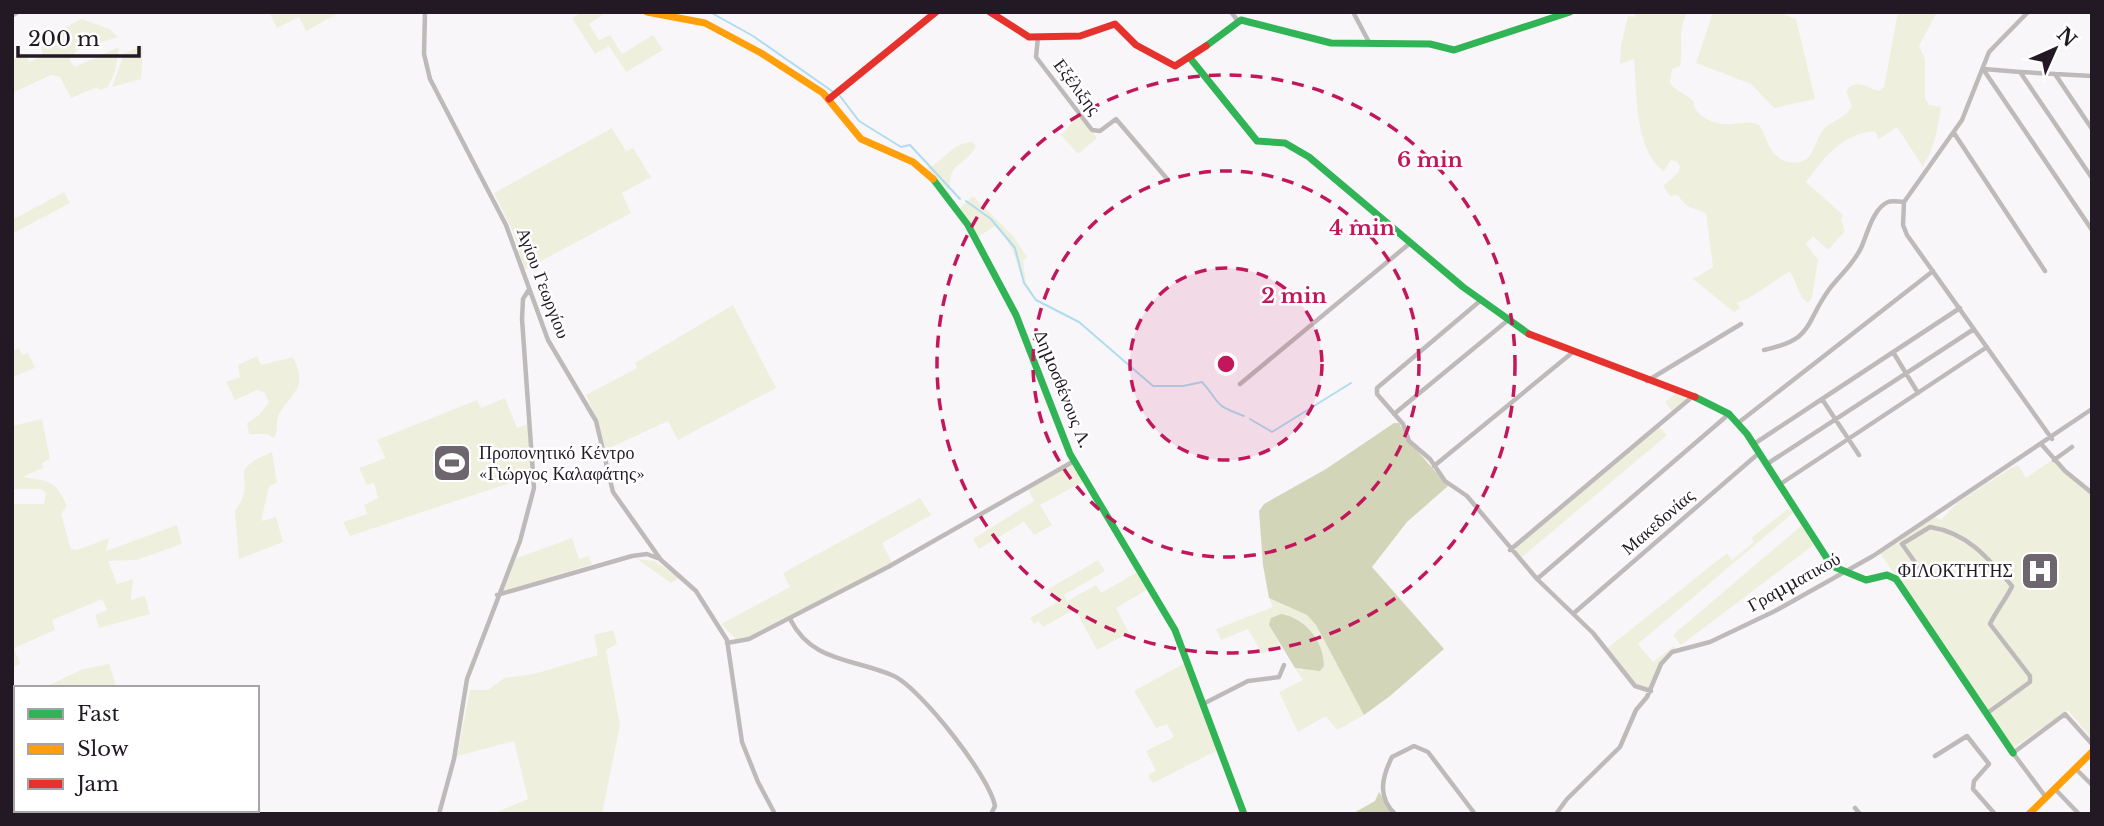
<svg xmlns="http://www.w3.org/2000/svg" width="2104" height="826" font-family="'Libre Baskerville',serif">
<rect width="100%" height="100%" fill="#f9f6fa"/>
<!-- green -->
<path fill="#eef0dd" d="M273 12H341L306 31 299 17 277 28 270 14Z
M582 12H607L589 24 599 40 610 35 622 54 653 35 663 50 626 72 609 46 595 54 572 18Z
M1637 12H1688C1676 30 1684 48 1680 66L1672 69 1670 83C1677 92 1683 92 1691 99 1697 104 1692 101 1695 108 1699 117 1713 123 1722 124 1732 125 1745 121 1755 123 1768 127 1764 157 1789 162 1811 166 1813 148 1821 133 1828 120 1844 121 1852 106L1846 91C1856 78 1866 87 1879 91L1884 87 1898 12H1937L1919 46 1925 59V98L1929 105 1941 107C1938 130 1934 147 1923 167L1897 127 1879 139 1875 131C1842 133 1824 158 1806 182L1843 215 1841 220 1845 231 1828 250 1813 236 1806 244 1818 260 1812 298 1808 303 1802 298 1790 271 1749 298 1737 303 1740 308 1734 312 1693 279 1713 267 1706 213 1687 206 1677 195 1670 196 1663 186 1678 173 1680 167 1677 162 1671 160 1664 171C1634 150 1637 93 1634 59L1620 64 1621 45 1628 16 1634 17Z
M1713 12H1778L1796 19 1815 99 1774 108 1751 84 1696 63Z
M82 19 109 29 118 37 77 50 69 60 75 67 119 47 115 72 107 88 99 90 97 87 71 98 60 77 51 75 12 93V60L24 53 30 62 43 55 39 44C57 38 65 25 82 19Z
M143 46 141 79 112 87 124 53Z
M1080 114 1097 138 1078 154 1061 135Z
M612 128 626 151 633 148 651 177 622 193 631 213 524 270 514 234 494 193Z
M972 142 976 146C966 167 947 161 950 192L927 168C945 162 949 143 972 142Z
M64 192 70 203 12 234V220Z
M973 196 1013 236 1027 257 1023 261 1026 282 1032 292 1030 294C1013 267 1021 253 995 226L978 237 960 208Z
M733 305 776 388 678 440 668 421 605 450 598 422 586 395 637 368 635 363Z
M19 348 22 355 28 353 35 368 12 377V351Z
M257 356 261 365 293 357C307 386 296 389 280 412 275 420 279 430 274 438L267 434H249L247 423 259 415 269 402 264 392 257 390 235 400 226 382 240 377 238 365Z
M1676 393 1687 398 1672 411 1665 402Z
M505 398 517 428 528 424 531 476 350 536 343 522 367 514 364 505 378 498 374 483 367 485 359 468 386 458 377 440 477 400 481 408Z
M42 419 50 459 42 463 43 468 23 477C48 481 55 479 67 506L61 514 71 549 77 550 109 538 106 551 177 525 182 544 136 560 108 561 117 584 133 579 131 600 145 596 150 614 99 628 95 615 107 610 102 599 52 620 55 630 14 648 20 664 12 668V504H44L46 494 42 489H12V426Z
M1659 427 1667 435 1521 558 1513 550Z
M272 452 277 483 269 486 261 521 276 517 283 542 239 559 235 511C261 475 220 474 272 452Z
M2052 460 2092 494V739L2068 710 2013 748 1880 553 1935 517 1941 520 1957 503 2011 468 2018 465 2026 478Z
M1071 463 1083 482 1040 505 1052 525 1034 535 1024 522 979 549 973 539 1034 501 1028 489Z
M920 498 931 515 882 543 892 563 748 637 736 639 721 624 790 587 783 573Z
M1788 509 1794 512 1638 644 1653 662 1674 646 1675 648 1659 664 1649 688 1636 685 1605 650 1727 553 1732 560 1754 542 1751 538Z
M1802 525 1815 544 1681 645 1673 635Z
M572 538 579 559 589 556 592 564 500 592 514 559Z
M637 559 655 561 679 578 671 583Z
M1098 560 1105 571 1064 595 1067 601 1096 585 1101 593 1137 572 1148 589 1116 608 1129 633 1097 650 1075 609 1043 627 1039 621 1034 624 1030 618 1056 603 1048 589Z
M1269 598 1307 615 1316 625 1364 715 1337 730 1326 716 1298 732 1279 692 1303 680 1295 668 1303 671 1269 625 1280 645 1262 654 1248 629 1221 640 1216 629 1273 607Z
M613 630 617 644 606 650 620 725 602 814H492L528 799 514 741 457 756 470 690H488L504 678 534 674 598 655 594 635Z
M1185 663 1218 750 1153 783 1148 775 1156 771 1146 751 1174 737 1167 724 1156 728 1134 691Z
M109 664 117 688H43L83 669Z
M16 699V802L12 792V700Z
M61 810H133V814H63Z"/>
<!-- forest -->
<path fill="#d2d5b8" d="M1394 423H1399L1407 439 1448 486 1407 522 1372 567 1444 649 1390 696 1364 715 1316 625 1307 615 1269 598 1263 565 1259 511 1264 504 1326 469Z
M1281 614C1305 618 1324 641 1324 666L1320 671 1295 668 1269 625 1271 618Z
M1379 792 1393 814H1352L1375 801Z"/>
<g fill="none" stroke-linecap="round" stroke-linejoin="round">
<!-- stream -->
<path stroke="#afdcf0" stroke-width="2" d="M710 12 753 36 832 91
M840 96 859 121 901 147 910 145 960 199
M966 201 991 219 1015 248 1024 283 1036 300 1079 322 1153 386H1183L1202 382C1222 404 1211 404 1244 416
M1250 419 1272 432 1351 383"/>
<!-- street -->
<path stroke="#bebab9" stroke-width="4.5" d="M425 12 424 54 430 79 506 225 548 340 596 421 613 492 661 560 696 591 727 640 742 742 758 782 775 814
M1231 12 1238 21
M1353 12 1370 44
M2028 12 1989 52 1962 120 1904 202 1903 225 1907 235 2052 439
M12 16 18 12
M1038 37 1036 57 1092 130 1100 131 1116 119 1168 180
M1983 69 2092 230
M1984 69 2020 72 2092 178
M2021 72 2055 74 2092 129
M2055 74 2092 76
M1954 133 2045 271
M1480 301 1377 388V394L1403 424 1409 441 1430 459 1445 481 1467 496 1537 579 1593 633 1635 686 1651 691
M1764 350C1814 339 1804 325 1828 291 1838 277 1853 265 1861 248 1867 235 1873 208 1888 202 1892 200 1899 202 1904 202
M1893 352 1918 393
M1647 381 1741 324
M1240 384 1409 244
M1822 399 1960 308
M1394 414 1507 321
M1738 423 1933 271
M1754 444 1822 399 1859 455
M2042 445 2065 471 2092 493
M2054 460 2072 447
M1767 464 1974 329
M1434 466 1573 352
M1779 485 1987 347
M1510 550 1692 397
M1922 572 1902 544 1930 527C1968 533 1988 558 2012 586 2011 591 1995 613 1990 624L2030 676V682L1986 714
M1537 579 1729 414
M497 595 632 556 647 554 660 559
M1574 613 1759 453
M790 619C812 663 854 658 894 676 921 689 990 777 995 806L991 814
M727 643 749 639 888 567 1074 461
M1203 704 1248 681 1279 677 1284 665
M1935 756 1967 736 1989 764 1974 781 1973 789 1995 814
M2075 768 2092 785
M2055 789 2079 814
M2045 796 2013 753 2065 714 2092 744
M1855 808 1860 814
M439 814 454 759 467 679 520 541 534 488 522 319 523 299 528 291
M1395 814C1377 797 1382 777 1392 757L1414 746 1428 752 1475 814
M1556 814 1567 799 1620 747 1636 710 1647 697 1661 664 1672 652 1710 642 1775 611 1873 556 2092 409"/>
<!-- fast -->
<path stroke="#30b455" stroke-width="7" d="M1206 46 1241 20 1331 43 1430 44 1454 50 1570 12
M1190 58 1257 141 1285 143 1309 157 1463 287 1529 334
M933 179 968 225 1016 315 1070 454 1175 630 1244 814
M1695 397 1729 414 1747 434 1832 566 1866 580 1887 575 1896 579 2013 753"/>
<!-- slow -->
<path stroke="#ff9f0a" stroke-width="7" d="M647 12 705 23 761 53 823 93 861 139 913 162 933 179
M2029 814 2092 752"/>
<!-- jam -->
<path stroke="#e5322d" stroke-width="7" d="M990 12 1029 37 1080 36 1115 24 1136 45 1175 66 1206 46
M829 99 936 12
M1529 334 1695 397"/>
</g>
<!-- distance rings -->
<circle cx="1226" cy="364" r="96" fill="#c2185b" fill-opacity=".12"/>
<g fill="none" stroke="#c2185b" stroke-width="3.5" stroke-dasharray="12 9">
<circle cx="1226" cy="364" r="96"/>
<circle cx="1226" cy="364" r="193"/>
<circle cx="1226" cy="364" r="289"/>
</g>
<!-- icons -->
<defs>
<symbol id="stadium-square" viewBox="-11 -11 22 22"><rect x="-9" y="-9" width="18" height="18" rx="4" fill="#6d666f" stroke="#fff"/><path d="M0-5a6.5 5 0 1 0 0 10a6.5 5 0 1 0 0-10ZM-3.5-1.8h7v3.6h-7Z" fill="#fff"/></symbol>
<symbol id="hospital-square" viewBox="-11 -11 22 22"><rect x="-9" y="-9" width="18" height="18" rx="4" fill="#6d666f" stroke="#fff"/><path d="M-5-5h3v3.5h4V-5h3V5h-3V1.5h-4V5h-3Z" fill="#fff"/></symbol>
</defs>
<g fill-rule="evenodd">
<use href="#stadium-square" x="430" y="441" width="44" height="44"/>
<use href="#hospital-square" x="2018" y="549" width="44" height="44"/>
</g>
<g text-anchor="middle" stroke-width="5" stroke-linejoin="round" paint-order="stroke">
<!-- street labels -->
<g font-size="18" fill="#221924" stroke="#fff">
<text transform="translate(1077 87) rotate(53)" y="6">Εξέλιξης</text>
<text transform="translate(543 283) rotate(69)" y="6">Αγίου Γεωργίου</text>
<text transform="translate(1063 389) rotate(68)" y="6">Δημοσθένους Λ.</text>
<text transform="translate(1658 522) rotate(-41)" y="6">Μακεδονίας</text>
<text transform="translate(1794 582) rotate(-29)" y="6">Γραμματικού</text>
</g>
<!-- poi labels -->
<g font-size="18" fill="#221924" stroke="#fff" text-anchor="start">
<text x="479" y="459">Προπονητικό Κέντρο<tspan x="479" dy="21">«Γιώργος Καλαφάτης»</tspan></text>
<text x="2013" y="577" text-anchor="end">ΦΙΛΟΚΤΗΤΗΣ</text>
</g>
</g>
<circle cx="1226" cy="364" r="10" fill="#c2185b" stroke="#fff" stroke-width="3.5"/>
<g font-size="21" text-anchor="middle" font-weight="bold" fill="#c2185b" stroke="#fff" stroke-width="5" stroke-linejoin="round" paint-order="stroke">
<text x="1430" y="167">6 min</text>
<text x="1362" y="235">4 min</text>
<text x="1294" y="303">2 min</text>
</g>
<!-- border -->
<rect width="2104" height="826" fill="none" stroke="#221924" stroke-width="28"/>
<!-- legend -->
<rect x="14" y="686" width="245" height="126" fill="#ffffff" stroke="#a7a3a7" stroke-width="2"/>
<rect x="28" y="709" width="35" height="10" fill="#30b455" stroke="#a7a3a7" stroke-width="2"/>
<text x="77" y="721" font-size="21" fill="#221924">Fast</text>
<rect x="28" y="744" width="35" height="10" fill="#ff9f0a" stroke="#a7a3a7" stroke-width="2"/>
<text x="77" y="756" font-size="21" fill="#221924">Slow</text>
<rect x="28" y="779" width="35" height="10" fill="#e5322d" stroke="#a7a3a7" stroke-width="2"/>
<text x="77" y="791" font-size="21" fill="#221924">Jam</text>
<!-- north arrow -->
<g transform="translate(2055 49) rotate(45)" stroke="#ffffff" stroke-width="5" paint-order="stroke">
<path d="M0-5L12 26L0 18L-12 26Z" fill="#221924"/>
<text y="-10" font-size="19" font-weight="bold" text-anchor="middle" fill="#221924">N</text>
</g>
<!-- scale -->
<path d="M18 46v10h121v-10" fill="none" stroke="#221924" stroke-width="3.5"/>
<text x="28" y="46" font-size="21" fill="#221924" stroke="#ffffff" stroke-width="5" paint-order="stroke">200 m</text>
</svg>
